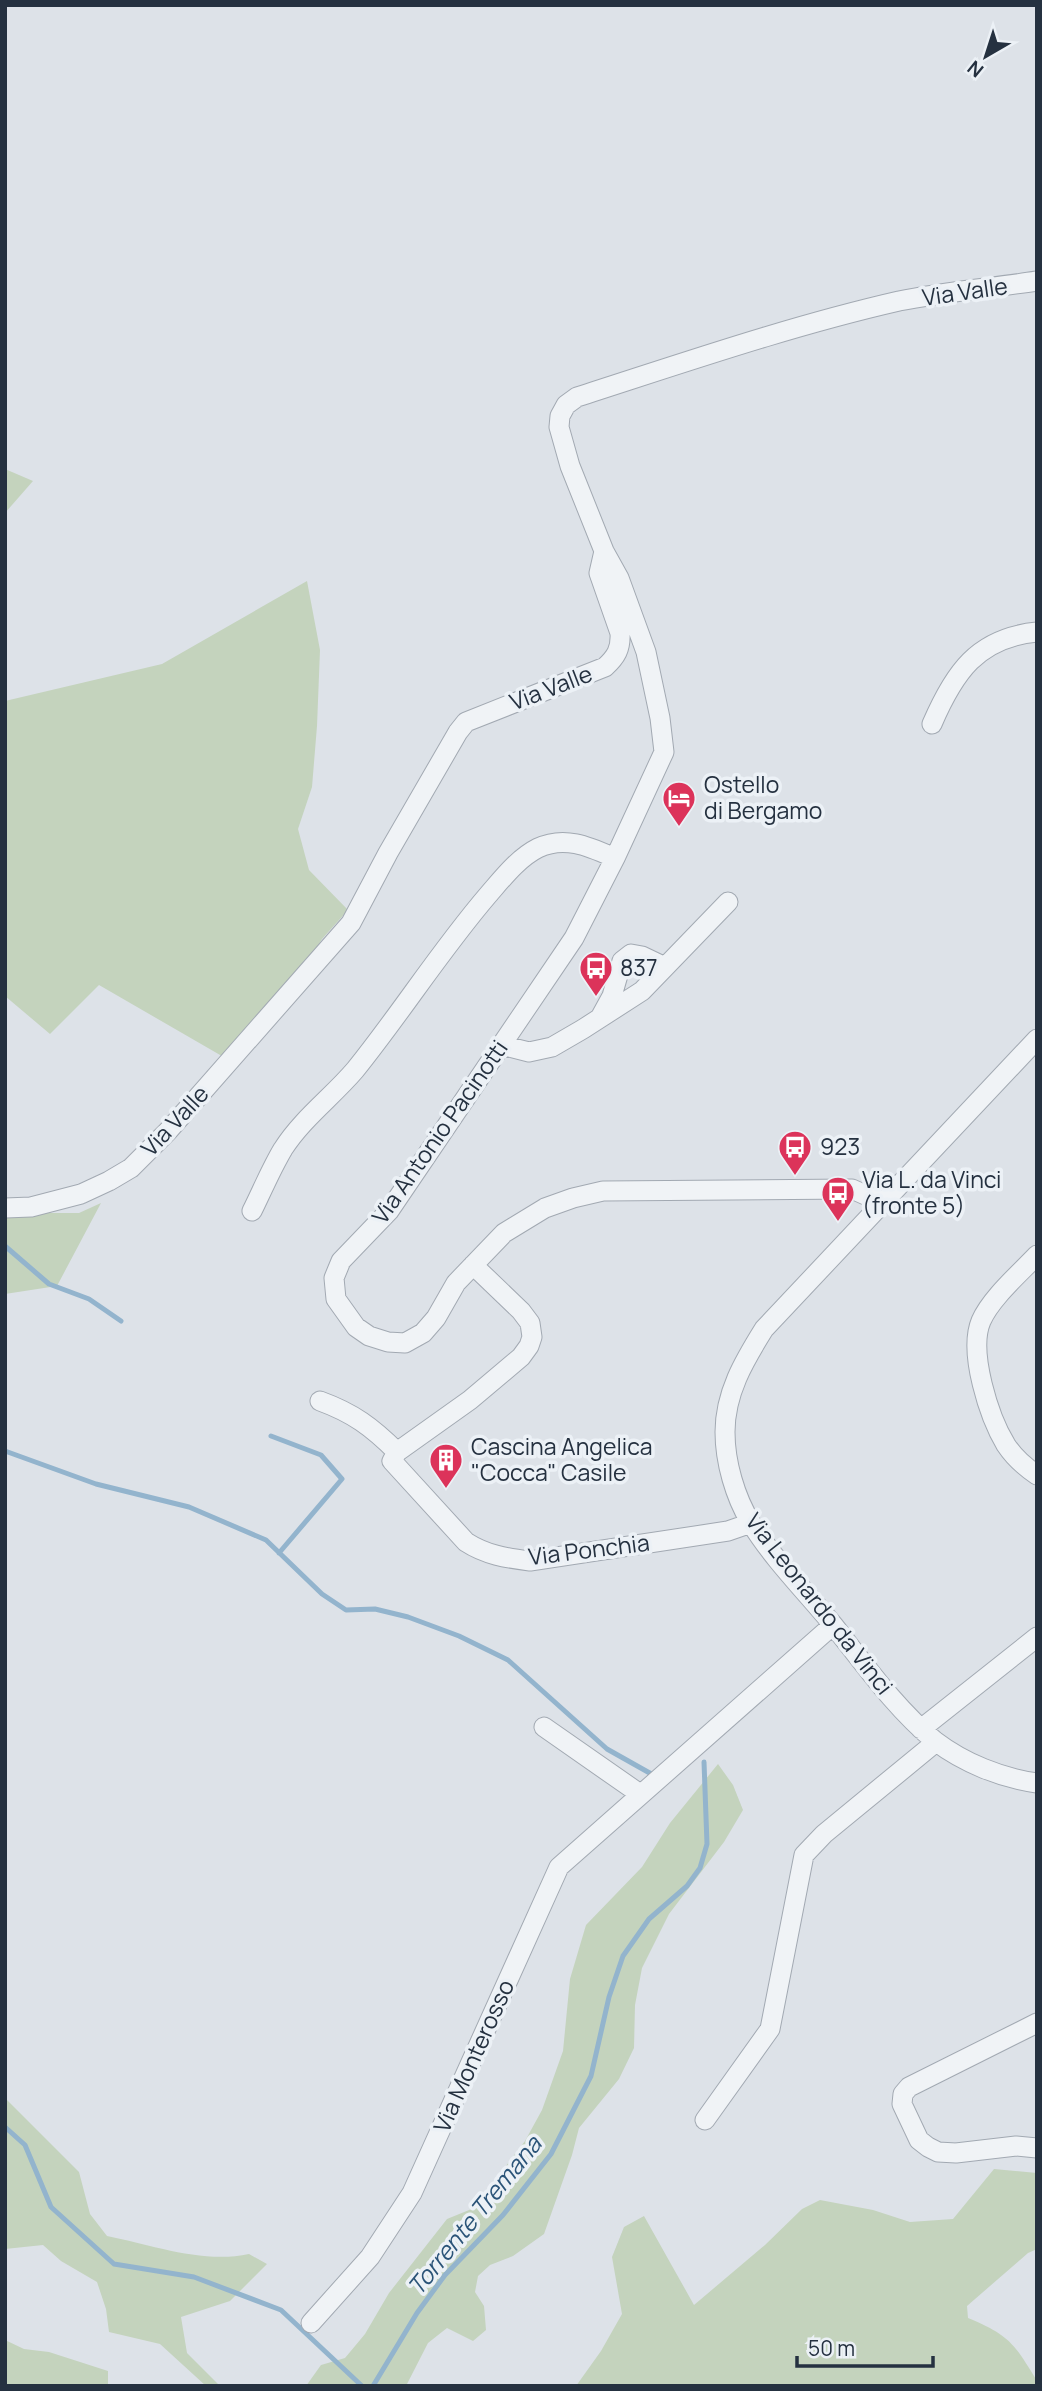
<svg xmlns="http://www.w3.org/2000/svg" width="1042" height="2391" font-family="Manrope,sans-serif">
<rect width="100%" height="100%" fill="#dde2e8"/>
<!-- green -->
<path fill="#c4d3bd" d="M5 469 33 481 5 513Z
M307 581 320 650 317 726 312 787 298 829 309 870 348 910 322 939 299 977 227 1059 99 985 50 1034 5 996V701L162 664Z
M101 1203 57 1286 5 1294V1213H79Z
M718 1764 733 1785 743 1810 724 1842 669 1914 642 1968 635 2005 634 2048 619 2079 579 2128 572 2155 544 2234 513 2256 490 2265 478 2276 475 2292 484 2306 486 2330 473 2341 447 2328 428 2343 406 2386H306L321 2365 345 2358 365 2334 389 2293 447 2219 474 2208 525 2141 542 2110 563 2051 570 1979 586 1925 642 1867 670 1823Z
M5 2098 79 2172 90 2214 107 2236C152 2245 203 2264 249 2254L267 2264 230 2301 181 2317 187 2353 220 2386H206L160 2344 109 2332 106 2309 97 2282 61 2261 43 2245 5 2249Z
M994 2169 1037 2173V2249L1028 2253 967 2306 968 2318C1009 2335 1014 2343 1037 2381V2386H576L601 2351 622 2314 612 2257 624 2227 644 2216 694 2305 765 2245 802 2209 820 2200 873 2210 910 2222 953 2219Z
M5 2340 24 2349 49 2352 108 2371V2386H5Z"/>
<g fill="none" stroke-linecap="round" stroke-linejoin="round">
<!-- stream -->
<path stroke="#93b4cd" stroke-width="5" d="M5 1246 49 1284 89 1299 121 1321
M271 1436 321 1455 342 1479 279 1553
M5 1451 96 1484 189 1507 266 1540 322 1594 346 1610 375 1609 408 1617 459 1636 508 1660 607 1749 655 1776
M5 2127 25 2145 51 2207 114 2264 194 2277 281 2310 362 2386
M373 2386 417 2313 445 2275 503 2215 551 2154 591 2076 609 1997 623 1956 649 1919 687 1886 700 1868 707 1844 704 1762"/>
<defs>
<path id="street" d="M932 724C954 673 977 638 1037 632
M601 1016 612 996 622 961 631 954 642 956 665 967
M1037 1039 764 1329C744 1361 725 1393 725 1432 725 1462 735 1497 751 1523 773 1559 807 1593 834 1626 865 1665 896 1709 935 1741 964 1763 1001 1778 1037 1783
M501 1045 529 1052 552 1047 583 1029 642 991 728 902
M881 1202 852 1189 603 1191 573 1198 545 1208 504 1233 456 1283 436 1318 423 1333 405 1343 388 1342 369 1336 356 1327 336 1299 334 1278 341 1261 389 1211 574 938 615 858 664 752 660 718 646 652 619 578 604 551 570 466 559 427 560 416 566 405 577 397C683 363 790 326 899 301 944 292 991 288 1037 281
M5 1208 31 1207 81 1194 109 1181 131 1168 168 1131 351 923 388 853 458 732 466 722 605 667C616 657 621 649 620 633L599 573 604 551
M252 1211C262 1191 271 1169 283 1149 302 1119 332 1097 355 1070 401 1013 440 951 488 895 502 879 518 858 538 848 565 835 590 847 615 858
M1037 1255C1020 1273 991 1298 981 1321 968 1352 989 1417 1006 1445 1014 1457 1025 1467 1037 1475
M473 1265 521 1311 530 1323 532 1337 529 1346 521 1357 470 1400 397 1452 392 1461 466 1542C486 1555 506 1558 530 1561L728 1531 751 1523
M320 1401C353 1413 372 1427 397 1452
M544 1727 640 1794
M921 1729 1037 1637
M1037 2023 909 2087 903 2094 902 2104 919 2140 928 2147 938 2152 956 2153 1016 2146 1037 2148
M705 2120 770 2029 804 1855 824 1834 936 1742
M311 2323 370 2257 412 2193 559 1867 833 1625"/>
</defs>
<!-- street casing -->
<use href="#street" stroke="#a2a9b2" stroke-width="21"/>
<!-- street -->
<use href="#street" stroke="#f0f3f6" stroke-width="19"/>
</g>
<!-- icons -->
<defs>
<symbol id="hotel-pin" viewBox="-11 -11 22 30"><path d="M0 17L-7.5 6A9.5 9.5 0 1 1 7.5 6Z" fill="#dc335a" stroke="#ecf1f6"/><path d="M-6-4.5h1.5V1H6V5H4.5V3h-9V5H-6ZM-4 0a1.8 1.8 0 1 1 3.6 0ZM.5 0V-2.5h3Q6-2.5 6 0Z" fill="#fff"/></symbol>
<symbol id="bus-pin" viewBox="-11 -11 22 30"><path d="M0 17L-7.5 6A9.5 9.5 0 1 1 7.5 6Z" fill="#dc335a" stroke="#ecf1f6"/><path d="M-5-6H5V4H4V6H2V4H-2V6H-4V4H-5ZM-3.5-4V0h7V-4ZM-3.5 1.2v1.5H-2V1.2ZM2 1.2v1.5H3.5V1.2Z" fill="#fff"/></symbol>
<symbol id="building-pin" viewBox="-11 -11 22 30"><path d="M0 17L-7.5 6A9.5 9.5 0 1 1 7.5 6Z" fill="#dc335a" stroke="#ecf1f6"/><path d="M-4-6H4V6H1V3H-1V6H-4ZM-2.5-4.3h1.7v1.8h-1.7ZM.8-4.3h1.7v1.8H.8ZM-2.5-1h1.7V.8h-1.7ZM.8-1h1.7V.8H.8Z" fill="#fff"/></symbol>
</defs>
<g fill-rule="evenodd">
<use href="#hotel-pin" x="660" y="779" width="38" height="52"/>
<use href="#bus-pin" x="577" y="949" width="38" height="52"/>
<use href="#bus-pin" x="776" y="1128" width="38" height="52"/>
<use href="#bus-pin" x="819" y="1174" width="38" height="52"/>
<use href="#building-pin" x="427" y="1441" width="38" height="52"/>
</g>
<g text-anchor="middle" stroke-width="7" stroke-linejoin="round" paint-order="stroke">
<!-- street labels -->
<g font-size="23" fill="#253140" stroke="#ecf1f6">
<text transform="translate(965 292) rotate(-8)" y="8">Via Valle</text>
<text transform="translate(551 688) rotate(-21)" y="8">Via Valle</text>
<text transform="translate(175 1121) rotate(-47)" y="8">Via Valle</text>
<text transform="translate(440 1132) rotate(-55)" y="8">Via Antonio Pacinotti</text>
<text transform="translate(589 1550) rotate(-7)" y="8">Via Ponchia</text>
<text transform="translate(819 1604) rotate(52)" y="8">Via Leonardo da Vinci</text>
<text transform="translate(474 2056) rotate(-66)" y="8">Via Monterosso</text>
</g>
<!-- poi labels -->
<g font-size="23" fill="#253140" stroke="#ecf1f6" text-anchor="start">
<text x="704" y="793">Ostello<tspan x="704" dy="26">di Bergamo</tspan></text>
<text x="620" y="976">837</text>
<text x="820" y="1155">923</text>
<text x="862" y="1188">Via L. da Vinci<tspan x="862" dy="26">(fronte 5)</tspan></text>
<text x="471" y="1455">Cascina Angelica<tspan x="471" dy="26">"Cocca" Casile</tspan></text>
</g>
<!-- water labels -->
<g font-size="24" font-style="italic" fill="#2b5478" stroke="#ecf1f6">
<text transform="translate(475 2216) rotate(-51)" y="8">Torrente Tremana</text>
</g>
</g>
<!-- border -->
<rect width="1042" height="2391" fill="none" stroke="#253140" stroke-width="14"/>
<!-- north arrow -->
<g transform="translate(986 56) rotate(219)" stroke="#ecf1f6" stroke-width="5" paint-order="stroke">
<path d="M0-5L12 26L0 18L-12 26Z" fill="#253140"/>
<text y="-10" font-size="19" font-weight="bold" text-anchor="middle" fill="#253140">N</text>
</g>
<!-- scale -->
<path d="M797 2356v10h136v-10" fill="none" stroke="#253140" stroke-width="3.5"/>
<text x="808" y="2356" font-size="21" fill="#253140" stroke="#ecf1f6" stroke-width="5" paint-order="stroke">50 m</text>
</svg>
